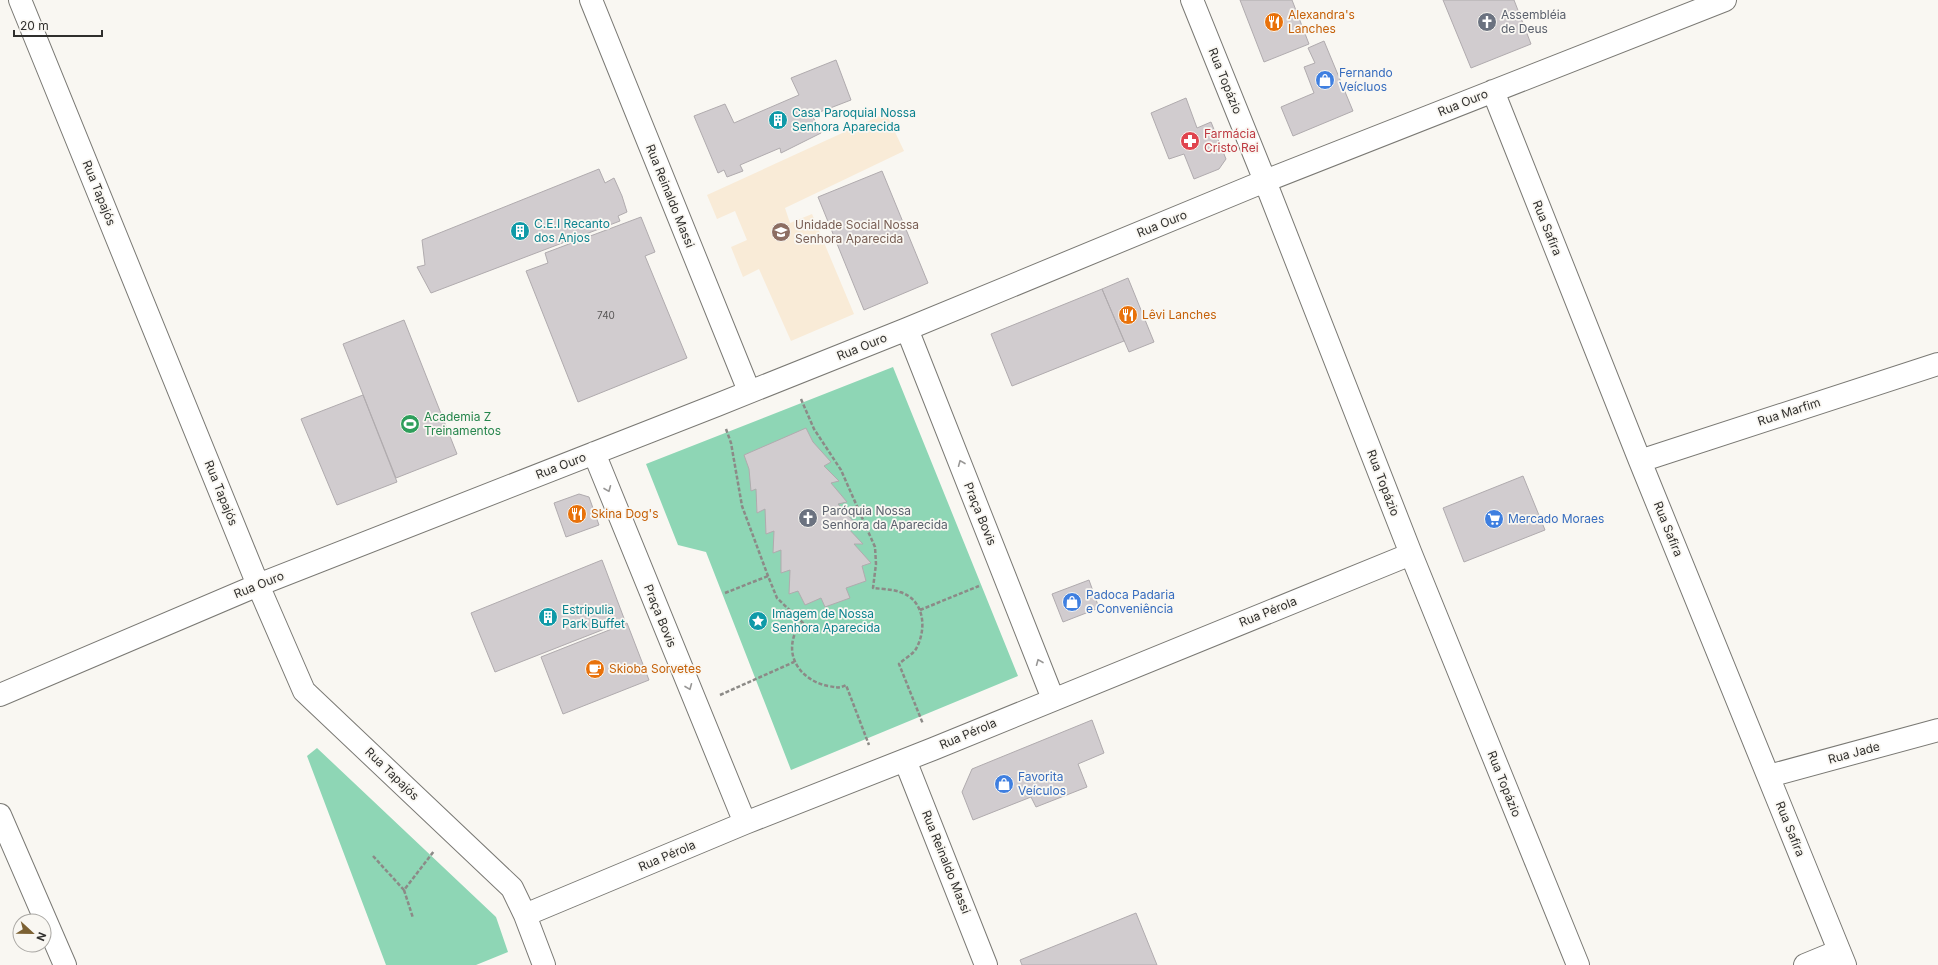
<svg xmlns="http://www.w3.org/2000/svg" width="1938" height="965" font-family="Inter,sans-serif">
<rect width="100%" height="100%" fill="#f9f7f2"/>
<!-- education -->
<path fill="#f9ebd7" d="M886 113 904 151 785 208 790 223 812 214 854 314 791 341 759 269 743 277 731 247 747 240 735 211 717 219 707 195Z"/>
<!-- green -->
<path fill="#8ed6b5" d="M893 367 1018 676 791 770 706 552 678 545 646 464Z
M317 748 496 917 508 952 476 965H386L307 756Z"/>
<!-- building -->
<path fill="#d1cccf" stroke="#b0abae" d="M1240 0H1292L1309 44 1264 62Z
M1443 0H1514L1531 44 1471 68Z
M1324 41 1353 111 1293 136 1281 107 1314 93 1304 67 1315 63 1308 48Z
M836 60 851 100 812 115 821 133 781 153 780 148 740 165 743 171 727 177 724 170 718 173 694 116 725 104 734 123 799 95 791 78Z
M1186 98 1197 128 1211 122 1226 159 1219 169 1194 179 1184 154 1169 159 1151 113Z
M599 169 605 183 614 178 622 196 627 212 618 216 620 221 431 293 417 267 425 265 422 240Z
M882 171 928 283 864 310 818 197Z
M641 217 655 252 645 256 687 358 578 402 526 271 548 263 545 253Z
M1128 278 1154 342 1129 352 1102 289Z
M1102 289 1124 341 1012 386 991 334Z
M404 320 457 454 396 478 343 344Z
M363 395 397 482 337 505 301 419Z
M806 428 813 442 831 462 824 466 839 481 831 483 847 502 838 504 854 522 845 525 863 544H854L871 563 862 566 866 581 846 588 850 598 825 607 821 598 805 605 798 591 789 594 790 570 781 573V550L773 553 774 531 766 534 765 509 757 513 756 489 751 491 749 469 744 455Z
M1523 476 1545 530 1464 562 1443 508Z
M579 494 589 497 599 525 566 537 554 503Z
M602 560 625 621 495 672 471 613Z
M1089 580 1099 608 1063 622 1052 594Z
M627 623 649 680 563 714 541 657Z
M1092 720 1104 753 1078 764 1087 787 1036 807 1031 797 973 820 962 792 972 769Z
M1136 913 1157 965H1022L1020 960Z"/>
<g fill="none" stroke-linecap="round" stroke-linejoin="round">
<defs>
<path id="street" d="M20 0 258 585 304 691 512 888 525 915 544 965
M591 0 749 391
M1192 0 1265 181 1411 554 1578 965
M1493 91 1640 461 1845 965
M907 329 1053 699
M594 453 745 823
M1640 461 1938 364
M0 695 258 585 717 405 907 329 1265 181 1725 0
M905 760 986 965
M1769 776 1938 730
M0 815 65 965
M525 915 745 823 933 749 1411 554
M1805 965 1839 951"/>
</defs>
<!-- street casing -->
<use href="#street" stroke="#7a7974" stroke-width="24"/>
<!-- path -->
<path stroke="#8c8a87" stroke-width="2.5" stroke-dasharray="4 2" stroke-linecap="butt" d="M801 399 814 429 841 470 875 547 876 564 873 588C881 589 892 589 900 592 925 600 927 629 916 649 912 655 904 659 899 664L923 724
M726 429 731 443 742 506 768 576 777 598 803 623C800 627 795 632 794 636 786 661 804 681 828 686 835 687 839 689 846 685L869 745
M725 593 768 576
M920 610 979 586
M720 695 794 662
M373 856 404 890 434 851
M404 890 413 918"/>
<!-- street -->
<use href="#street" stroke="#fff" stroke-width="22"/>
</g>
<!-- one-way arrows -->
<defs><path id="oneway-chevron" d="M-2-3.5L2.5 0L-2 3.5" fill="none" stroke-width="1.6" stroke-linecap="round" stroke-linejoin="round"/></defs>
<g stroke="#989796">
<use href="#oneway-chevron" transform="translate(961 463) rotate(-112)"/>
<use href="#oneway-chevron" transform="translate(608 489) rotate(68)"/>
<use href="#oneway-chevron" transform="translate(1039 662) rotate(-112)"/>
<use href="#oneway-chevron" transform="translate(689 687) rotate(68)"/>
</g>
<!-- icons -->
<defs>
<symbol id="restaurant-disc" viewBox="-11 -11 22 22"><circle r="9.5" fill="#e8710a" stroke="#f9f7f2"/><path d="M-5-6h1v4h1v-4h1v4h1v-4h1v5L-1.5 .5V6h-2V.5L-5-1ZM5-6V6H3V1.5H1.5Q1.5-4 5-6Z" fill="#fff"/></symbol>
<symbol id="church-disc" viewBox="-11 -11 22 22"><circle r="9.5" fill="#6b7280" stroke="#f9f7f2"/><path d="M-1.2-6h2.4v3.5h3.3v2.4h-3.3V6h-2.4V-.1h-3.3v-2.4h3.3Z" fill="#fff"/></symbol>
<symbol id="shop-disc" viewBox="-11 -11 22 22"><circle r="9.5" fill="#3f7fe0" stroke="#f9f7f2"/><path d="M-5-2.5h2.3a2.7 3.5 0 0 1 5.4 0H5L5.5 6h-11ZM-1.5-2.5h3a1.5 2.3 0 0 0-3 0Z" fill="#fff"/></symbol>
<symbol id="building-disc" viewBox="-11 -11 22 22"><circle r="9.5" fill="#0f9aa8" stroke="#f9f7f2"/><path d="M-4-6H4V6H1V3H-1V6H-4ZM-2.5-4.3h1.7v1.8h-1.7ZM.8-4.3h1.7v1.8H.8ZM-2.5-1h1.7V.8h-1.7ZM.8-1h1.7V.8H.8Z" fill="#fff"/></symbol>
<symbol id="pharmacy-disc" viewBox="-11 -11 22 22"><circle r="9.5" fill="#e0444e" stroke="#f9f7f2"/><path d="M-2-6h4v4h4v4h-4v4h-4v-4h-4v-4h4Z" fill="#fff"/></symbol>
<symbol id="school-disc" viewBox="-11 -11 22 22"><circle r="9.5" fill="#8d6e63" stroke="#f9f7f2"/><path d="M0-5L7-2L0 1L-7-2ZM-4 1L0 2.5L4 1V4Q0 6-4 4Z" fill="#fff"/></symbol>
<symbol id="stadium-disc" viewBox="-11 -11 22 22"><circle r="9.5" fill="#2e9e5b" stroke="#f9f7f2"/><path d="M0-5a6.5 5 0 1 0 0 10a6.5 5 0 1 0 0-10ZM-3.5-1.8h7v3.6h-7Z" fill="#fff"/></symbol>
<symbol id="supermarket-disc" viewBox="-11 -11 22 22"><circle r="9.5" fill="#3f7fe0" stroke="#f9f7f2"/><path d="M-6-5.5h2.5l.6 2H6L4.5 2H-2.5L-4.4-4H-6ZM-1.5 3.2a1.3 1.3 0 1 0 .1 0ZM3 3.2a1.3 1.3 0 1 0 .1 0Z" fill="#fff"/></symbol>
<symbol id="sight-disc" viewBox="-11 -11 22 22"><circle r="9.5" fill="#0f9aa8" stroke="#f9f7f2"/><path d="M0-6L1.8-2.2L6-1.7L2.9 1.2L3.7 5.4L0 3.3L-3.7 5.4L-2.9 1.2L-6-1.7L-1.8-2.2Z" fill="#fff"/></symbol>
<symbol id="cafe-disc" viewBox="-11 -11 22 22"><circle r="9.5" fill="#e8710a" stroke="#f9f7f2"/><path d="M-5.5-4.5H6V0H3Q3 3.5 0 3.5H-2.5Q-5.5 3.5-5.5 0ZM3-3.2v2h1.7v-2ZM-6 4.5H4V6H-6Z" fill="#fff"/></symbol>
</defs>
<g fill-rule="evenodd">
<use href="#restaurant-disc" x="1263" y="11" width="22" height="22"/>
<use href="#church-disc" x="1476" y="11" width="22" height="22"/>
<use href="#shop-disc" x="1314" y="69" width="22" height="22"/>
<use href="#building-disc" x="767" y="109" width="22" height="22"/>
<use href="#pharmacy-disc" x="1179" y="130" width="22" height="22"/>
<use href="#building-disc" x="509" y="220" width="22" height="22"/>
<use href="#school-disc" x="770" y="221" width="22" height="22"/>
<use href="#restaurant-disc" x="1117" y="304" width="22" height="22"/>
<use href="#stadium-disc" x="399" y="413" width="22" height="22"/>
<use href="#restaurant-disc" x="566" y="503" width="22" height="22"/>
<use href="#church-disc" x="797" y="507" width="22" height="22"/>
<use href="#supermarket-disc" x="1483" y="508" width="22" height="22"/>
<use href="#shop-disc" x="1061" y="591" width="22" height="22"/>
<use href="#building-disc" x="537" y="606" width="22" height="22"/>
<use href="#sight-disc" x="747" y="610" width="22" height="22"/>
<use href="#cafe-disc" x="584" y="658" width="22" height="22"/>
<use href="#shop-disc" x="993" y="773" width="22" height="22"/>
</g>
<g text-anchor="middle" stroke-width="3.5" stroke-linejoin="round" paint-order="stroke">
<!-- number labels -->
<g font-size="10" fill="#585656">
<text x="606" y="319">740</text>
</g>
<!-- food labels -->
<g font-size="12" fill="#c56008" stroke="#f9f7f2" text-anchor="start">
<text x="1288" y="19">Alexandra's<tspan x="1288" dy="14">Lanches</tspan></text>
<text x="1142" y="319">Lêvi Lanches</text>
<text x="591" y="518">Skina Dog's</text>
<text x="609" y="673">Skioba Sorvetes</text>
</g>
<!-- worship labels -->
<g font-size="12" fill="#5b616d" stroke="#f9f7f2" text-anchor="start">
<text x="1501" y="19">Assembléia<tspan x="1501" dy="14">de Deus</tspan></text>
<text x="822" y="515">Paróquia Nossa<tspan x="822" dy="14">Senhora da Aparecida</tspan></text>
</g>
<!-- shop labels -->
<g font-size="12" fill="#366cbe" stroke="#f9f7f2" text-anchor="start">
<text x="1339" y="77">Fernando<tspan x="1339" dy="14">Veícluos</tspan></text>
<text x="1508" y="523">Mercado Moraes</text>
<text x="1086" y="599">Padoca Padaria<tspan x="1086" dy="14">e Conveniência</tspan></text>
<text x="1018" y="781">Favorita<tspan x="1018" dy="14">Veículos</tspan></text>
</g>
<!-- street labels -->
<g font-size="12" fill="#302f2d" stroke="#f9f7f2">
<text transform="translate(1225 81) rotate(68)" y="4">Rua Topázio</text>
<text transform="translate(1463 103) rotate(-22)" y="4">Rua Ouro</text>
<text transform="translate(99 193) rotate(68)" y="4">Rua Tapajós</text>
<text transform="translate(670 196) rotate(68)" y="4">Rua Reinaldo Massi</text>
<text transform="translate(1162 224) rotate(-22)" y="4">Rua Ouro</text>
<text transform="translate(1547 228) rotate(68)" y="4">Rua Safira</text>
<text transform="translate(862 347) rotate(-22)" y="4">Rua Ouro</text>
<text transform="translate(1789 412) rotate(-18)" y="4">Rua Marfim</text>
<text transform="translate(561 466) rotate(-21)" y="4">Rua Ouro</text>
<text transform="translate(1383 483) rotate(69)" y="4">Rua Topázio</text>
<text transform="translate(221 493) rotate(68)" y="4">Rua Tapajós</text>
<text transform="translate(980 514) rotate(68)" y="4">Praça Bovis</text>
<text transform="translate(1668 529) rotate(68)" y="4">Rua Safira</text>
<text transform="translate(259 585) rotate(-22)" y="4">Rua Ouro</text>
<text transform="translate(1268 612) rotate(-22)" y="4">Rua Pérola</text>
<text transform="translate(660 616) rotate(68)" y="4">Praça Bovis</text>
<text transform="translate(968 734) rotate(-23)" y="4">Rua Pérola</text>
<text transform="translate(1854 753) rotate(-15)" y="4">Rua Jade</text>
<text transform="translate(392 774) rotate(44)" y="4">Rua Tapajós</text>
<text transform="translate(1504 784) rotate(68)" y="4">Rua Topázio</text>
<text transform="translate(1790 829) rotate(68)" y="4">Rua Safira</text>
<text transform="translate(667 856) rotate(-23)" y="4">Rua Pérola</text>
<text transform="translate(946 862) rotate(68)" y="4">Rua Reinaldo Massi</text>
</g>
<!-- culture labels -->
<g font-size="12" fill="#0d838f" stroke="#f9f7f2" text-anchor="start">
<text x="792" y="117">Casa Paroquial Nossa<tspan x="792" dy="14">Senhora Aparecida</tspan></text>
<text x="534" y="228">C.E.I Recanto<tspan x="534" dy="14">dos Anjos</tspan></text>
<text x="562" y="614">Estripulia<tspan x="562" dy="14">Park Buffet</tspan></text>
<text x="772" y="618">Imagem de Nossa<tspan x="772" dy="14">Senhora Aparecida</tspan></text>
</g>
<!-- health labels -->
<g font-size="12" fill="#be3a42" stroke="#f9f7f2" text-anchor="start">
<text x="1204" y="138">Farmácia<tspan x="1204" dy="14">Cristo Rei</tspan></text>
</g>
<!-- education labels -->
<g font-size="12" fill="#785e54" stroke="#f9f7f2" text-anchor="start">
<text x="795" y="229">Unidade Social Nossa<tspan x="795" dy="14">Senhora Aparecida</tspan></text>
</g>
<!-- leisure labels -->
<g font-size="12" fill="#27864d" stroke="#f9f7f2" text-anchor="start">
<text x="424" y="421">Academia Z<tspan x="424" dy="14">Treinamentos</tspan></text>
</g>
</g>
<!-- north arrow -->
<g transform="translate(32 933) rotate(112)"><circle r="19" fill="#f9f7f2" stroke="#a9a7a3"/>
<path d="M0-3L7 15L0 10L-7 15Z" fill="#7c6133"/>
<text y="-6" font-size="11" font-weight="bold" text-anchor="middle" fill="#302f2d">N</text>
</g>
<!-- scale -->
<path d="M14 30v6h88v-6" fill="none" stroke="#302f2d" stroke-width="2"/>
<text x="20" y="30" font-size="12" fill="#302f2d" stroke="#f9f7f2" stroke-width="3" paint-order="stroke">20 m</text>
</svg>
